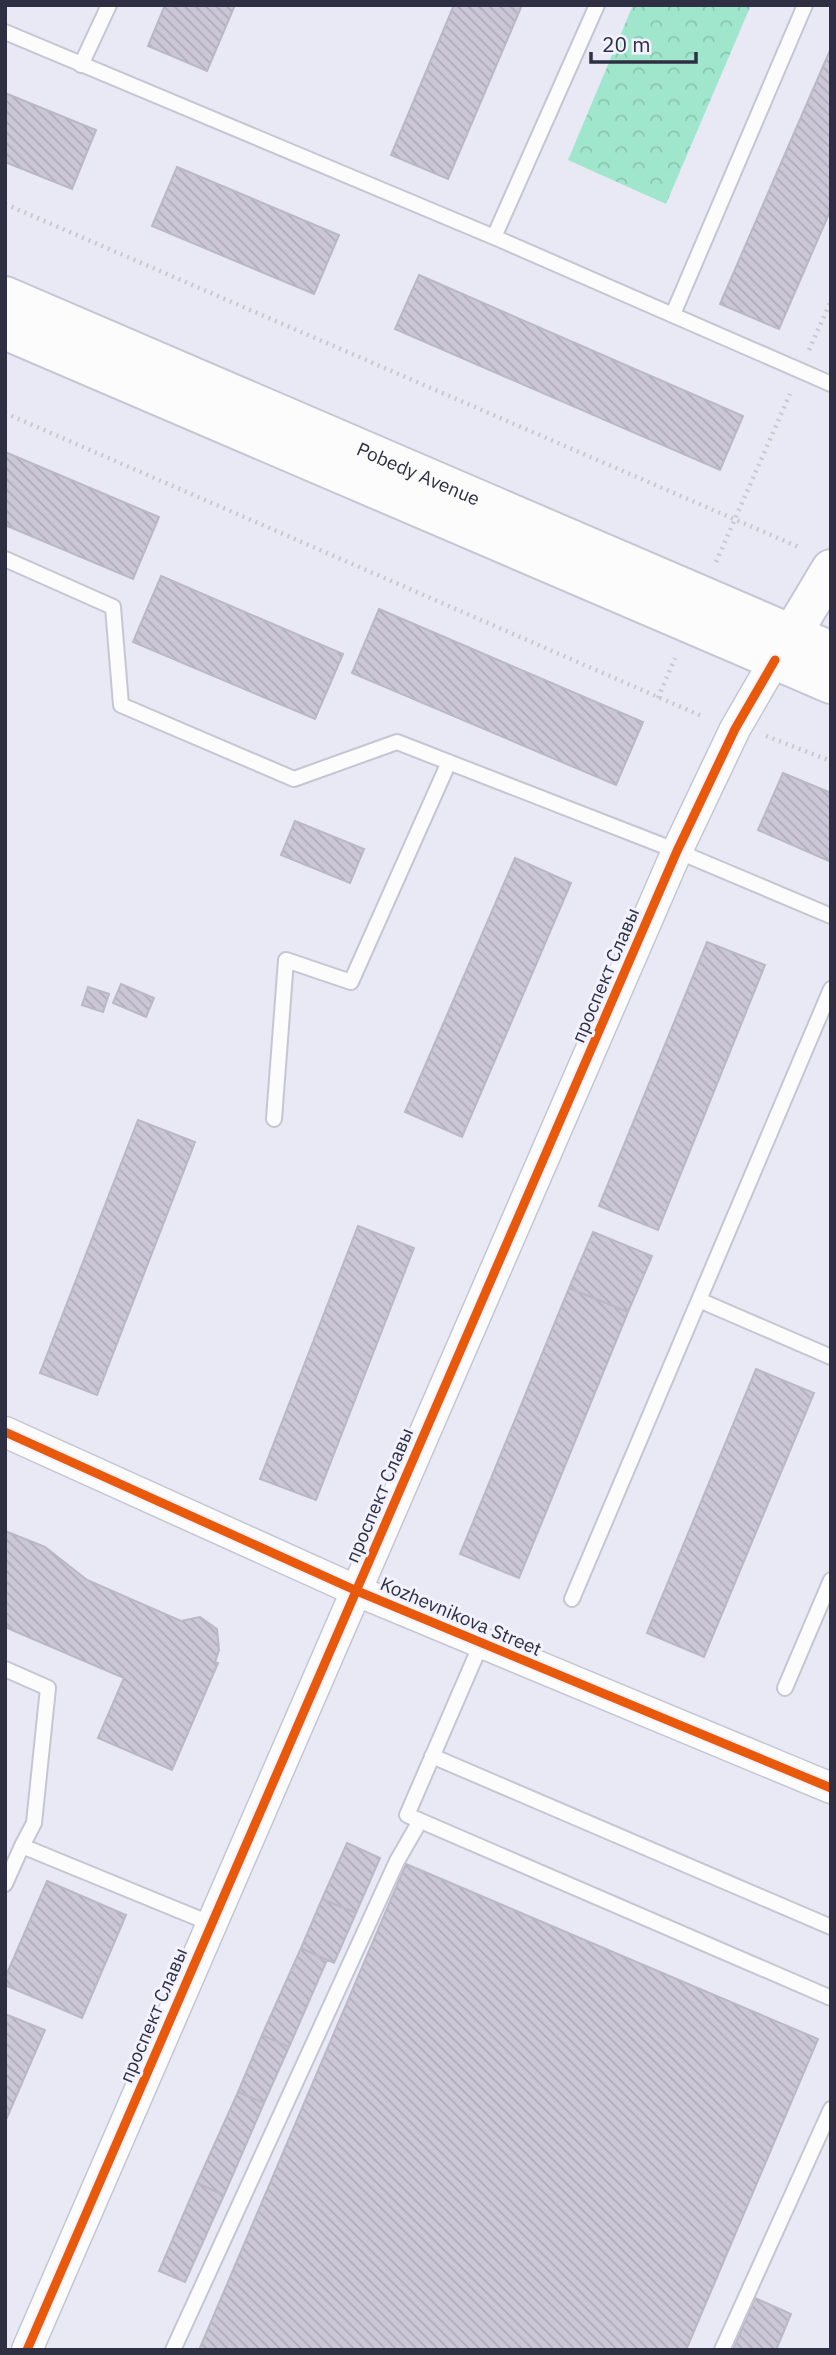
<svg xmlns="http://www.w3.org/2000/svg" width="836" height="2355" font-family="'IBM Plex Sans',sans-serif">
<defs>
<pattern id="park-crowns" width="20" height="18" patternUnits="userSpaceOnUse" patternTransform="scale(1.75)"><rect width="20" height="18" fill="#a0e6cc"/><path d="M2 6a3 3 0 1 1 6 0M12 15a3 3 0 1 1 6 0" fill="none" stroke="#8ac6b0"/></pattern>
<pattern id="building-back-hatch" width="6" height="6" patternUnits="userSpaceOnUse" patternTransform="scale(1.75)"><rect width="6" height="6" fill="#cbc7d6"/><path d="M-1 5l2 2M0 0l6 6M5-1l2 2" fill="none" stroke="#afabb9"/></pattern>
</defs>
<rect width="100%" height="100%" fill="#e8e9f4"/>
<!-- park -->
<path fill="url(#park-crowns)" d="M633 5H751L666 204 568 160Z"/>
<!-- building -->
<path fill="url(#building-back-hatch)" stroke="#bbb8c6" stroke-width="2" d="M165 5H235L207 71 148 46Z
M454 5H522L448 179 391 155Z
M831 48V209L779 329 720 304Z
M5 93 96 130 72 189 5 162Z
M177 167 339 235 314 294 152 226Z
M419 275 743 416 720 470 395 329Z
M5 452 159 517 133 579 5 525Z
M161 576 343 654 315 719 133 642Z
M379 609 643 722 616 785 352 673Z
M783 773 831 793V862L758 830Z
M295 821 364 849 350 883 281 855Z
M515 858 571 883 462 1137 405 1112Z
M707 942 765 965 658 1230 599 1206Z
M121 984 154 998 146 1017 113 1003Z
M88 987 109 994 103 1012 82 1005Z
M138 1120 195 1142 97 1395 40 1373Z
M358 1226 414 1248 316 1500 260 1479Z
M593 1232 652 1256 628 1312 569 1288Z
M569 1288 628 1312 519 1578 460 1554Z
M756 1369 814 1393 704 1657 647 1633Z
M5 1531 45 1547 87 1580 181 1621 200 1617 217 1629 219 1650 215 1662 218 1663 172 1770 98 1738 124 1678 5 1627Z
M347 1843 380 1858 356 1913 322 1899Z
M406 1864 818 2039 686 2350H199Z
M47 1881 126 1915 82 2018 5 1985V1978Z
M322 1899 356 1913 334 1963 301 1948Z
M301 1948 327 1960 289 2047 262 2035Z
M5 2014 45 2030 5 2122Z
M262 2035 289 2047 264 2103 238 2092Z
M238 2092 264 2103 224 2195 197 2183Z
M197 2183 224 2195 185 2282 159 2271Z
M755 2298 791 2314 776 2350H733Z"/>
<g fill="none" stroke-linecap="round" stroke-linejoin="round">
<defs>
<path id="service" d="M5 32 494 237 831 384
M81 65 109 5
M494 237 597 5
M673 314 805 5
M5 559 113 607 121 705 294 779 397 742 677 851 831 916
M274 1119 286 960 351 982 449 762
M699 1300 831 1357
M572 1599 831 989
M481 1644 407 1815 831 1998
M5 1669 48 1688 34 1823 22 1846 212 1924
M785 1688 831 1580
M432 1756 831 1927
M5 1884 22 1846
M173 2350 397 1861 420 1821
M722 2350 831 2109"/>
<path id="minor" d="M5 1432 357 1591 831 1788
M27 2350 677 851 735 729 775 660"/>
<path id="secondary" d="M792 634 831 569"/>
<g id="primary">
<path id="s1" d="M5 296 831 651"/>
<path d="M5 330 831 684"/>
</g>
</defs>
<!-- service casing -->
<use href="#service" stroke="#c5c6d4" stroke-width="18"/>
<!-- minor casing -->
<use href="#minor" stroke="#c5c6d4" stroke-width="33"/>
<!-- secondary casing -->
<use href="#secondary" stroke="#c5c6d4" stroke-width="42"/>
<!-- primary casing -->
<use href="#primary" stroke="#c5c6d4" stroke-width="42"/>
<!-- path -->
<path stroke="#c9c9d0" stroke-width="4.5" stroke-dasharray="2 5" stroke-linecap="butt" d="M5 204 801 548
M809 350 831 301
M5 413 704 717
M716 562 790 394
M658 698 675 658
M766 736 831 761"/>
<!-- service -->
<use href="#service" stroke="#fcfcfd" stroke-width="14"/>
<!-- minor -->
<use href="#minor" stroke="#fcfcfd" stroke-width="30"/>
<!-- secondary -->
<use href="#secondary" stroke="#fcfcfd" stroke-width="38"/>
<!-- primary -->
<use href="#primary" stroke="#fcfcfd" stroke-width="38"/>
<defs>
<path id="cycleway" d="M5 1432 357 1591 831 1788
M27 2350 677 851 735 729 775 660"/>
</defs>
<!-- cycleway casing -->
<use href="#cycleway" stroke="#f1f2fd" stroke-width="13"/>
<!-- cycleway -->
<use href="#cycleway" stroke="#e8590c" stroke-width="9"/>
</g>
<g text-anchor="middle" stroke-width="6" stroke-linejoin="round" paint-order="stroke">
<!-- street labels -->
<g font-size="19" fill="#2f2f44" stroke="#f1f2fd">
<text dy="7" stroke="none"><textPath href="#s1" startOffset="450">Pobedy Avenue</textPath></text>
<text transform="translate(605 975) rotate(-67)" y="7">проспект Славы</text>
<text transform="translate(379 1495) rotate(-67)" y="7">проспект Славы</text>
<text transform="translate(461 1616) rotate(23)" y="7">Kozhevnikova Street</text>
<text transform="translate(153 2015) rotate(-67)" y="7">проспект Славы</text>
</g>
</g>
<!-- border -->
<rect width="836" height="2355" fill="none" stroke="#2f2f44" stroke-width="14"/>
<!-- scale -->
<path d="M591 52v10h105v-10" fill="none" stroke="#2f2f44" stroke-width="3.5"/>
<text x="602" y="52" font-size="21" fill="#2f2f44" stroke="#f1f2fd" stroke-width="5" paint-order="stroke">20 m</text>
</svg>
